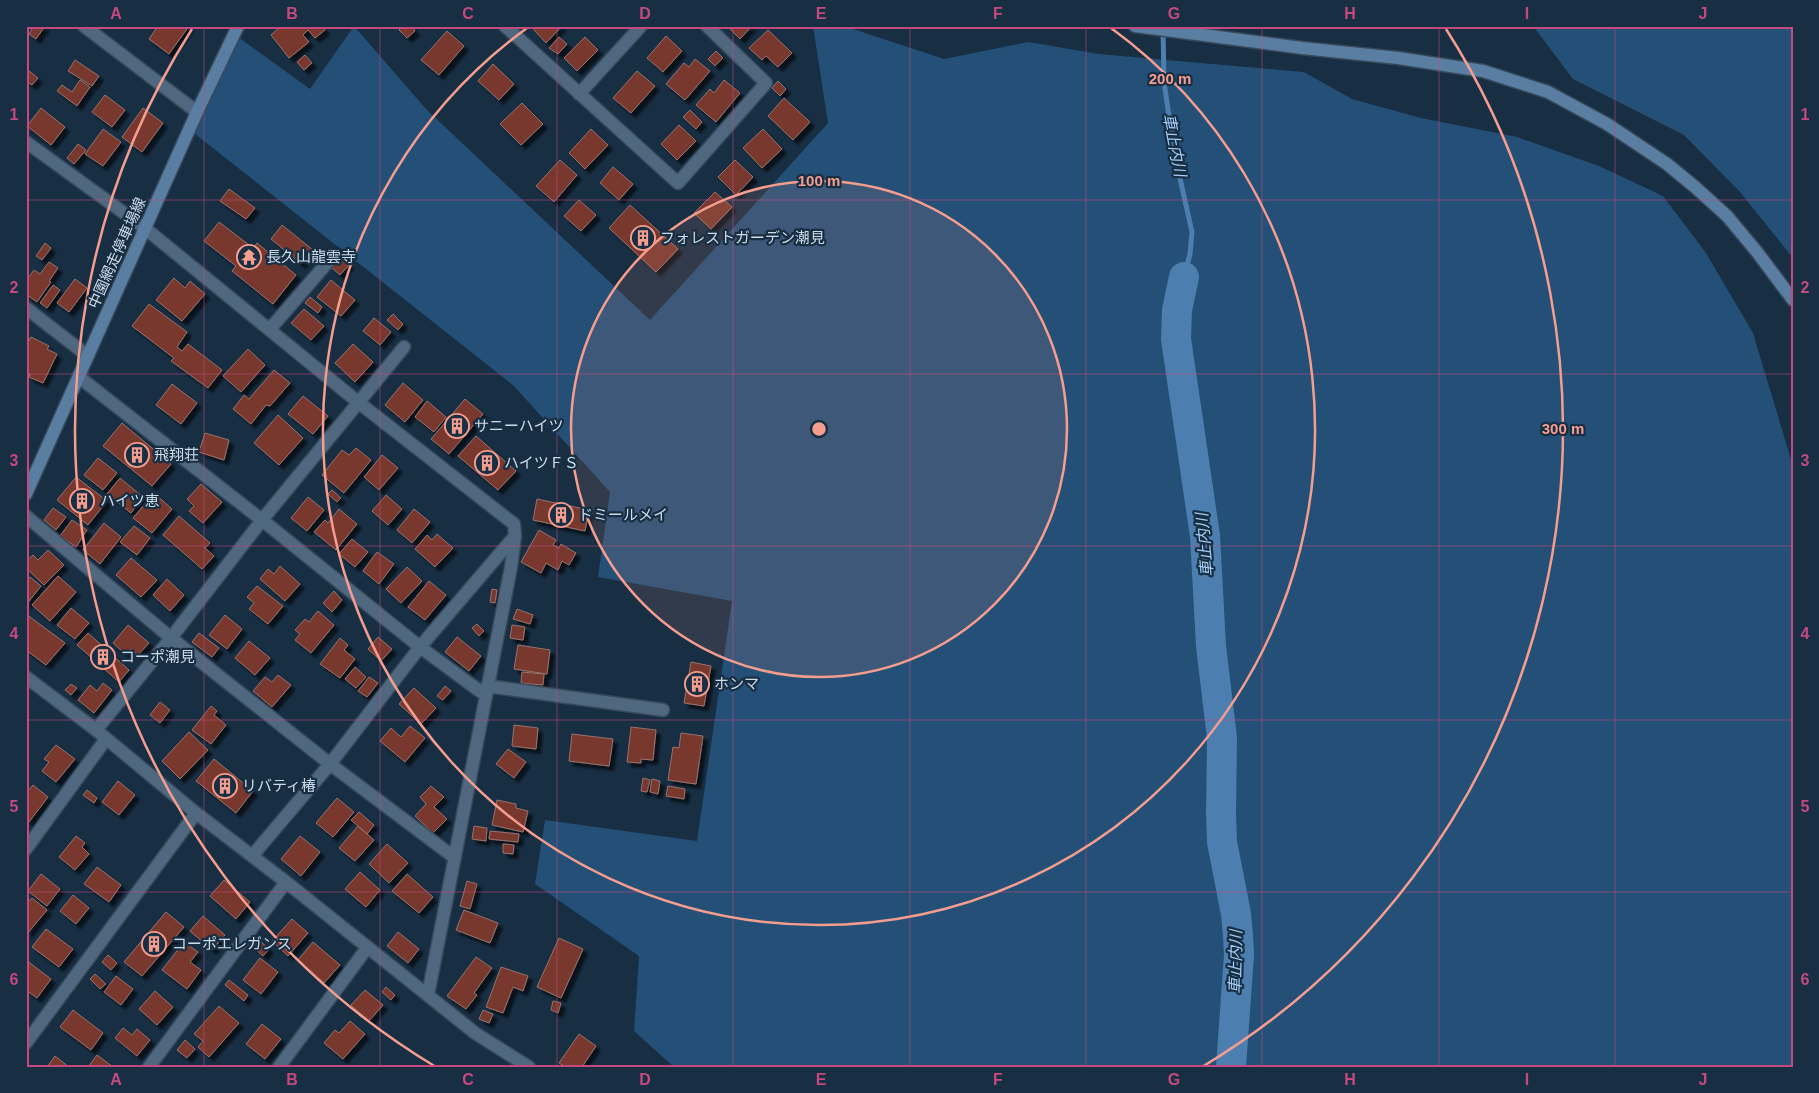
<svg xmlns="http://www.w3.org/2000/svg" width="1819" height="1093" font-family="Arial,'Noto Sans JP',sans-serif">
<defs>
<filter id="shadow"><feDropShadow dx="4.5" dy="4.5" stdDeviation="1" flood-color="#0009"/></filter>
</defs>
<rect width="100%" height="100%" fill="#172e43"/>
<!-- green -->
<path fill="#244f76" d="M354 26 426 109 650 320 828 123 813 26H844L944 59 1028 42 1099 54 1304 72 1352 99 1421 118 1517 137 1599 166 1663 196 1706 253 1753 333 1793 466V1067H674L634 1031 639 956 535 884 545 820 697 841 732 601 598 577 610 492 513 385 190 130 234 34 310 89Z
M1533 26H1793V258L1740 192 1684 135 1573 79Z"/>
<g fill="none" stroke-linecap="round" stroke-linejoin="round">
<!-- stream -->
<path stroke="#4c7fb0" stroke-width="5" d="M1163 29 1164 82 1169 116 1175 156 1192 232 1190 254 1184 277"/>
<!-- river -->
<path stroke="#4c7fb0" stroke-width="30" d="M1184 277 1177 310 1176 339 1205 536 1211 646 1222 738 1221 814 1222 842 1236 914 1238 935 1239 955 1231 1067"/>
</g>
<!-- building -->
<path fill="#78372e" stroke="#98736d" filter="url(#shadow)" d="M34 26H45L36 39 29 34Z
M158 26H189L169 54 149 39Z
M281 26H292L294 29 297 26H322L325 30 315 38 308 30 303 35 309 42 289 58 271 35Z
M403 26H411L415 31 407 38 399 30Z
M537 26H562L546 43 534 30Z
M727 26H752L740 39Z
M768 30 792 53 778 67 766 56 762 60 749 48Z
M447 31 464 46 439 75 421 60Z
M666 36 682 51 663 72 647 58Z
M559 37 567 44 558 54 549 48Z
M585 37 598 50 577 71 564 58Z
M716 51 723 58 715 66 708 59Z
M305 55 312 63 304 70 297 62Z
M695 59 710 71 685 100 666 84 684 63 689 67Z
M75 60 99 76 92 86 68 71Z
M493 64 514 84 499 100 478 81Z
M29 71 38 78 32 85 26 81V74Z
M637 71 655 86 631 113 613 98Z
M80 80 90 87 77 106 57 91 62 85 72 92Z
M724 80 740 93 716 122 696 105 710 89 714 93Z
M778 81 786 89 780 96 772 88Z
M105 95 125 110 112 127 92 112Z
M784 98 810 122 793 140 768 116Z
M522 103 543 124 521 145 500 124Z
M41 108 65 127 51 145 27 126Z
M143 108 163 123 142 152 122 137Z
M690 110 702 122 696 129 683 117Z
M679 125 696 141 677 160 661 144Z
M103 129 121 142 103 166 85 154Z
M591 129 608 145 585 169 569 153Z
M763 129 782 149 762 168 743 148Z
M78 144 86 150 74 164 67 158Z
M560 160 577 175 554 202 536 186Z
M735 160 753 177 736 195 718 177Z
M613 167 633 184 619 200 600 183Z
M229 189 255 208 246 219 220 201Z
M715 192 732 207 711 229 694 213Z
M579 200 596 215 581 231 564 216Z
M630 205 678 249 656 272 609 228Z
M219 222 253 248 257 243 296 275 273 304 232 271 236 266 204 241Z
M282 225 313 250 301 264 271 239Z
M45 243 51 248 42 260 36 256Z
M342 258 349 265 340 275 332 268Z
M49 262 58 268 49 281 51 282 37 302 26 294V281L34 270 40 274Z
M174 278 185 288 190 281 205 294 182 321 156 300Z
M75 279 87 288 69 312 57 303Z
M331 280 355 300 341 316 317 297Z
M53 285 60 290 47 308 40 303Z
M310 297 322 307 318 313 305 303Z
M149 304 187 332 177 347 182 351 188 344 222 370 208 388 171 361 174 358 132 326Z
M304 309 324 326 311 340 291 323Z
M393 314 403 324 398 330 387 320Z
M374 318 391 332 380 345 363 331Z
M31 337 49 346 47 349 57 354 43 383 29 377 30 374 26 373V346Z
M353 344 373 362 355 382 335 363Z
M248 349 265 365 241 392 223 376Z
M274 370 290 383 270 406 266 405 251 424 233 409 244 395 249 399Z
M403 383 423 400 405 422 385 405Z
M172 384 197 403 181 424 156 405Z
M303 396 328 416 313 434 288 414Z
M465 399 483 414 449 454 431 439Z
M427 401 446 417 434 432 415 417Z
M278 415 303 438 279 465 254 443Z
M122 423 171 464 152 486 103 446Z
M205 433 229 440 224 460 199 452Z
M476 436 516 471 498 490 458 456Z
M356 448 371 460 344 493 322 475 342 450 349 455Z
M382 455 398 468 379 490 364 477Z
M98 458 117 473 103 490 84 475Z
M76 477 107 501 88 525 57 500Z
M120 478 143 497 131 513 107 494Z
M201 484 222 502 203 523 189 511 194 506 187 499Z
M332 490 341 498 337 502 328 494Z
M154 493 172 509 152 533 133 518Z
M386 495 402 509 388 525 372 511Z
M308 497 324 510 307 531 291 518Z
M537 499 589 510 585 531 533 520Z
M53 508 66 517 56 530 44 520Z
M339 509 357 524 336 550 314 532 325 520 328 523Z
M414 509 430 522 412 543 397 530Z
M179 516 210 543 205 548 214 556 202 569 163 535Z
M72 520 87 530 76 547 60 536Z
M104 523 121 537 100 564 83 550Z
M134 526 150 538 137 555 120 542Z
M539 530 556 540 553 545 559 548 561 544 576 553 569 565 562 561 558 570 546 563 541 573 521 562Z
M437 534 453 548 435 567 415 549 427 535 432 540Z
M352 539 368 552 355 567 339 554Z
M48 550 64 565 44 585 26 568V561L33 555 38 560Z
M377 552 394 564 379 584 363 571Z
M131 558 157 580 141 597 116 575Z
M280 566 300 584 285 601 260 579 268 569 274 574Z
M407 567 422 581 401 603 386 589Z
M58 576 76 592 50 621 32 605Z
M30 577 41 586 26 605V582Z
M167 579 184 595 170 611 153 595Z
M429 581 446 595 425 620 408 607Z
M257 586 283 606 268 624 249 609 254 603 247 597Z
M492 589 497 590 495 603 490 602Z
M334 591 342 600 332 612 323 603Z
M71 608 89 623 75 639 57 625Z
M517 609 533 615 530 624 513 619Z
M318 611 334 625 311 653 295 640 300 634 295 630 305 619 309 622Z
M26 614 65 643 46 665 26 650Z
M225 615 242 629 227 649 209 635Z
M477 624 484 631 479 636 472 628Z
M128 625 149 643 138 655 130 649 125 654 113 643Z
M512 625 525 627 523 640 510 638Z
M88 633 129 670 119 682 77 645Z
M199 633 219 648 212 657 192 642Z
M378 637 392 649 381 661 368 649Z
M457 637 481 656 469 671 445 652Z
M340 638 348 645 344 650 355 659 340 678 320 664Z
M249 641 270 658 255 675 235 658Z
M518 645 550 650 547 674 514 669Z
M691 662 711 666 704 706 684 703Z
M355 667 366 677 356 688 345 679Z
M522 672 544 674 543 685 521 683Z
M278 675 291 685 272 707 253 691 265 677 272 682Z
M369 677 378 683 367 697 358 691Z
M103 683 112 690 94 713 78 700 90 685 97 691Z
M71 684 77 688 71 695 65 690Z
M445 686 451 691 443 700 437 696Z
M414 688 436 708 421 724 399 704Z
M160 702 170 710 160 723 150 715Z
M211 706 217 711 214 715 226 725 211 744 192 730Z
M514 725 538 728 536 749 512 746Z
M410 726 425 738 405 762 380 741 391 728 401 737Z
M631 727 656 730 653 760 641 759V763L627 762Z
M189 732 208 750 180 779 162 761Z
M681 733 703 736 696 784 668 780 673 747 679 748Z
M572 734 613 739 609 766 569 761Z
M56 745 75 759 56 782 42 771 49 762 44 759Z
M508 749 526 762 514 778 496 764Z
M214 759 253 791 236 813 196 781Z
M643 778 650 780 647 792 641 791Z
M652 779 660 781 658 794 650 792Z
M118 781 135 795 119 815 102 802Z
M33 785 48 797 29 822 26 820V793Z
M431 786 444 797 434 807 447 819 433 833 415 816 426 804 420 797Z
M668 786 685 789 684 799 666 796Z
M87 790 97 798 94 803 83 795Z
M337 798 354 812 333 837 316 823Z
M497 800 516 804V808L528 811 523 832 492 825Z
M359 812 374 825 367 834 351 820Z
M358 826 374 840 355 861 339 848Z
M474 826 487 828 486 841 472 839Z
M490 831 519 834 518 842 489 839Z
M76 836 85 843 82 847 89 854 75 870 59 857Z
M300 836 320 852 301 876 281 859Z
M387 844 408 863 389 883 369 864Z
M503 844 514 845 513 854 503 853Z
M97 867 121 885 109 902 84 884Z
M360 872 380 890 366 907 345 889Z
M41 874 60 889 47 906 28 891Z
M407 874 433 897 419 913 392 891Z
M224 880 250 902 236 919 210 896Z
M467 881 477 884 470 909 460 906Z
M73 895 89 908 76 924 60 911Z
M32 898 47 910 27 934 26 904Z
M464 910 498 923 490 943 456 930Z
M166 912 184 927 142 976 124 962Z
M203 916 225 935 212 950 190 931Z
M292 919 308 933 288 956 272 941Z
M46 929 73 949 59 967 32 947Z
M398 932 419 949 408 963 387 946Z
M559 938 583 949 561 998 537 987Z
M258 939 269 949 263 956 252 946Z
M184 942 198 952 190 962 201 970 187 989 162 970Z
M313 942 340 965 324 983 298 960Z
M108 955 117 963 111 970 102 962Z
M476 957 492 968 474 993 477 995 466 1009 447 996Z
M260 958 278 972 261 994 243 980Z
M26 960 51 979 37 998 26 990Z
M501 967 528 976 523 991 513 987 503 1013 486 1007Z
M95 974 106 984 100 989 90 979Z
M116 976 133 989 121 1005 104 992Z
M229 980 248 995 244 1001 225 985Z
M386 987 395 995 391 1000 382 992Z
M365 990 383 1005 369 1021 351 1005Z
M155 991 173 1007 157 1025 139 1009Z
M553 1001 561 1003 558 1013 551 1010Z
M219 1006 239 1023 209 1057 198 1047 203 1041 194 1034Z
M73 1010 103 1033 91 1050 60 1027Z
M483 1010 493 1014 489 1023 479 1019Z
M350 1021 365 1034 343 1059 324 1043 335 1030 339 1033Z
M262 1024 281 1039 265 1059 246 1044Z
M123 1028 132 1035 137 1029 150 1040 137 1056 115 1038Z
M579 1034 596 1046 582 1067H566L559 1063Z
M185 1040 195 1049 187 1058 177 1050Z
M97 1055 113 1067H88Z
M55 1056 69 1067H47Z"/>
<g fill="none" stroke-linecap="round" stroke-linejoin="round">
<defs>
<path id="street" d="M84 26 197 112
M505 26 678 183 766 83 707 26
M579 94 641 26
M26 142 146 229 358 402 514 524 515 536 511 567 428 995
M26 308 88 356
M270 329 333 256
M79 377 262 520 420 647 485 695
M26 516 171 638 330 764 455 858
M26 677 96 730 196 813 286 882 475 1033 529 1067
M487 686 663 710
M96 730 171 638 262 520 404 347
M26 849 106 739
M252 856 330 764 420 647 515 536
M26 1043 196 813
M149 1067 286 882
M279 1067 367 948"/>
<path id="secondary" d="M1135 26 1302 48 1398 58 1483 71 1548 92 1607 124 1667 164 1695 187 1727 216 1757 252 1793 300
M26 494 197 112 238 26"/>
</defs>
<!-- street casing -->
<use href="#street" stroke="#36495b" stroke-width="15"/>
<!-- secondary casing -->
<use href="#secondary" stroke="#36495b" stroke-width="15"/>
<!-- street -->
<use href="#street" stroke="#4f6880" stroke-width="12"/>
<!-- secondary -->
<use href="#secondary" stroke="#5a7ea1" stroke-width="12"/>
</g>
<!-- grid -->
<path fill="none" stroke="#c5497f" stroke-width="1" stroke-opacity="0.55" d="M204 26V1067M380 26V1067M557 26V1067M733 26V1067M910 26V1067M1086 26V1067M1262 26V1067M1439 26V1067M1615 26V1067M26 200H1793M26 374H1793M26 546H1793M26 720H1793M26 892H1793"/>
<!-- distance rings -->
<circle cx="819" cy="429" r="248" fill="#f59d8f" fill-opacity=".12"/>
<g fill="none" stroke="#f59d8f" stroke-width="2.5">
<circle cx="819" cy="429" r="248"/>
<path d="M1111 28A496 496 0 1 1 527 28"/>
<path d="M436 1067A744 744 0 0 1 192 29M1446 29A744 744 0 0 1 1202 1067"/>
</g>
<!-- icons -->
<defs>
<symbol id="building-ring" viewBox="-11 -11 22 22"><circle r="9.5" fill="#172e43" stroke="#f59d8f" stroke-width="1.5"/><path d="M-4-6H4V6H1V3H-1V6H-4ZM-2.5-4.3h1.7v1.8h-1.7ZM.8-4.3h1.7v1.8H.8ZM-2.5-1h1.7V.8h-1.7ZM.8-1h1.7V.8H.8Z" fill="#f59d8f"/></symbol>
<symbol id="temple-ring" viewBox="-11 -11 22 22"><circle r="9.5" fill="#172e43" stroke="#f59d8f" stroke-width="1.5"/><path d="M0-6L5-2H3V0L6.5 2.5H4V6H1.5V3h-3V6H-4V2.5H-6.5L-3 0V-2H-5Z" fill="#f59d8f"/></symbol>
</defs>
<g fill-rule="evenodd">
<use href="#building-ring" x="629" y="224" width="28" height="28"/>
<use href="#temple-ring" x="235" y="243" width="28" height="28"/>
<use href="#building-ring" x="443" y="412" width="28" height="28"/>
<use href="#building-ring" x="123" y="441" width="28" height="28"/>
<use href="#building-ring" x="473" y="449" width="28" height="28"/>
<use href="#building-ring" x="68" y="487" width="28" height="28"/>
<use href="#building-ring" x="547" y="501" width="28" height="28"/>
<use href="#building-ring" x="89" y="643" width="28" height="28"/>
<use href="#building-ring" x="683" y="670" width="28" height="28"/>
<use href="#building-ring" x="211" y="772" width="28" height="28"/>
<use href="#building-ring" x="140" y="930" width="28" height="28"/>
</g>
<g text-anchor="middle" stroke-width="4.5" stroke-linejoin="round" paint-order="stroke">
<!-- poi labels -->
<g font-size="15" fill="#cedcea" stroke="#172e43" text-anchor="start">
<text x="660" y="243">フォレストガーデン潮見</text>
<text x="266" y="262">長久山龍雲寺</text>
<text x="474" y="431">サニーハイツ</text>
<text x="154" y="460">飛翔荘</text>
<text x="504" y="468">ハイツＦＳ</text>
<text x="100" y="506">ハイツ恵</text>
<text x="578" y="520">ドミールメイ</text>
<text x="120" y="662">コーポ潮見</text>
<text x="714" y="689">ホンマ</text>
<text x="242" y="791">リバティ椿</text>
<text x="172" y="949">コーポエレガンス</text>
</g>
<!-- street labels -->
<g font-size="15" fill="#cedcea" stroke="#172e43">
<text transform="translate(117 253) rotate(-66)" y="5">中園網走停車場線</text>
</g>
<!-- water labels -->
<g font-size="16" font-style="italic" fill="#a5cff9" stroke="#172e43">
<text transform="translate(1175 145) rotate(79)" y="6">車止内川</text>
<text transform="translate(1204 545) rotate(-95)" y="6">車止内川</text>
<text transform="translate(1235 962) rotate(-89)" y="6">車止内川</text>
</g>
</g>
<circle cx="819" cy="429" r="8" fill="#f59d8f" stroke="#172e43" stroke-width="2.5"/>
<g font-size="15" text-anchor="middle" font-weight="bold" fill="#f59d8f" stroke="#172e43" stroke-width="4.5" stroke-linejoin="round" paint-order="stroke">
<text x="1170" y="84">200 m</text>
<text x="819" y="186">100 m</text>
<text x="1563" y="434">300 m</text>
</g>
<!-- border -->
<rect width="1819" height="1093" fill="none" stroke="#172e43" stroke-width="55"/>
<rect x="28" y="28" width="1764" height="1038" fill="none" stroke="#c5497f" stroke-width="2"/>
<g font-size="16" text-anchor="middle" font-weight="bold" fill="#c5497f">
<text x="116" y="19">A</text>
<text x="292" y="19">B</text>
<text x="468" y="19">C</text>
<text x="645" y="19">D</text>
<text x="821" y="19">E</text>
<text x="998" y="19">F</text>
<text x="1174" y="19">G</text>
<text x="1350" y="19">H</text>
<text x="1527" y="19">I</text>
<text x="1703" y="19">J</text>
<text x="14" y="120">1</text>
<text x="1805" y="120">1</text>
<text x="14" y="293">2</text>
<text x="1805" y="293">2</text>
<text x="14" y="466">3</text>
<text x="1805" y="466">3</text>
<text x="14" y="639">4</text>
<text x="1805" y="639">4</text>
<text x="14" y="812">5</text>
<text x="1805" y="812">5</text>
<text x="14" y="985">6</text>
<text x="1805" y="985">6</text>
<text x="116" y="1085">A</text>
<text x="292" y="1085">B</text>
<text x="468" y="1085">C</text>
<text x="645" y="1085">D</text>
<text x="821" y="1085">E</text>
<text x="998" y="1085">F</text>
<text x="1174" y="1085">G</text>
<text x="1350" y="1085">H</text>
<text x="1527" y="1085">I</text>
<text x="1703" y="1085">J</text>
</g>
</svg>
